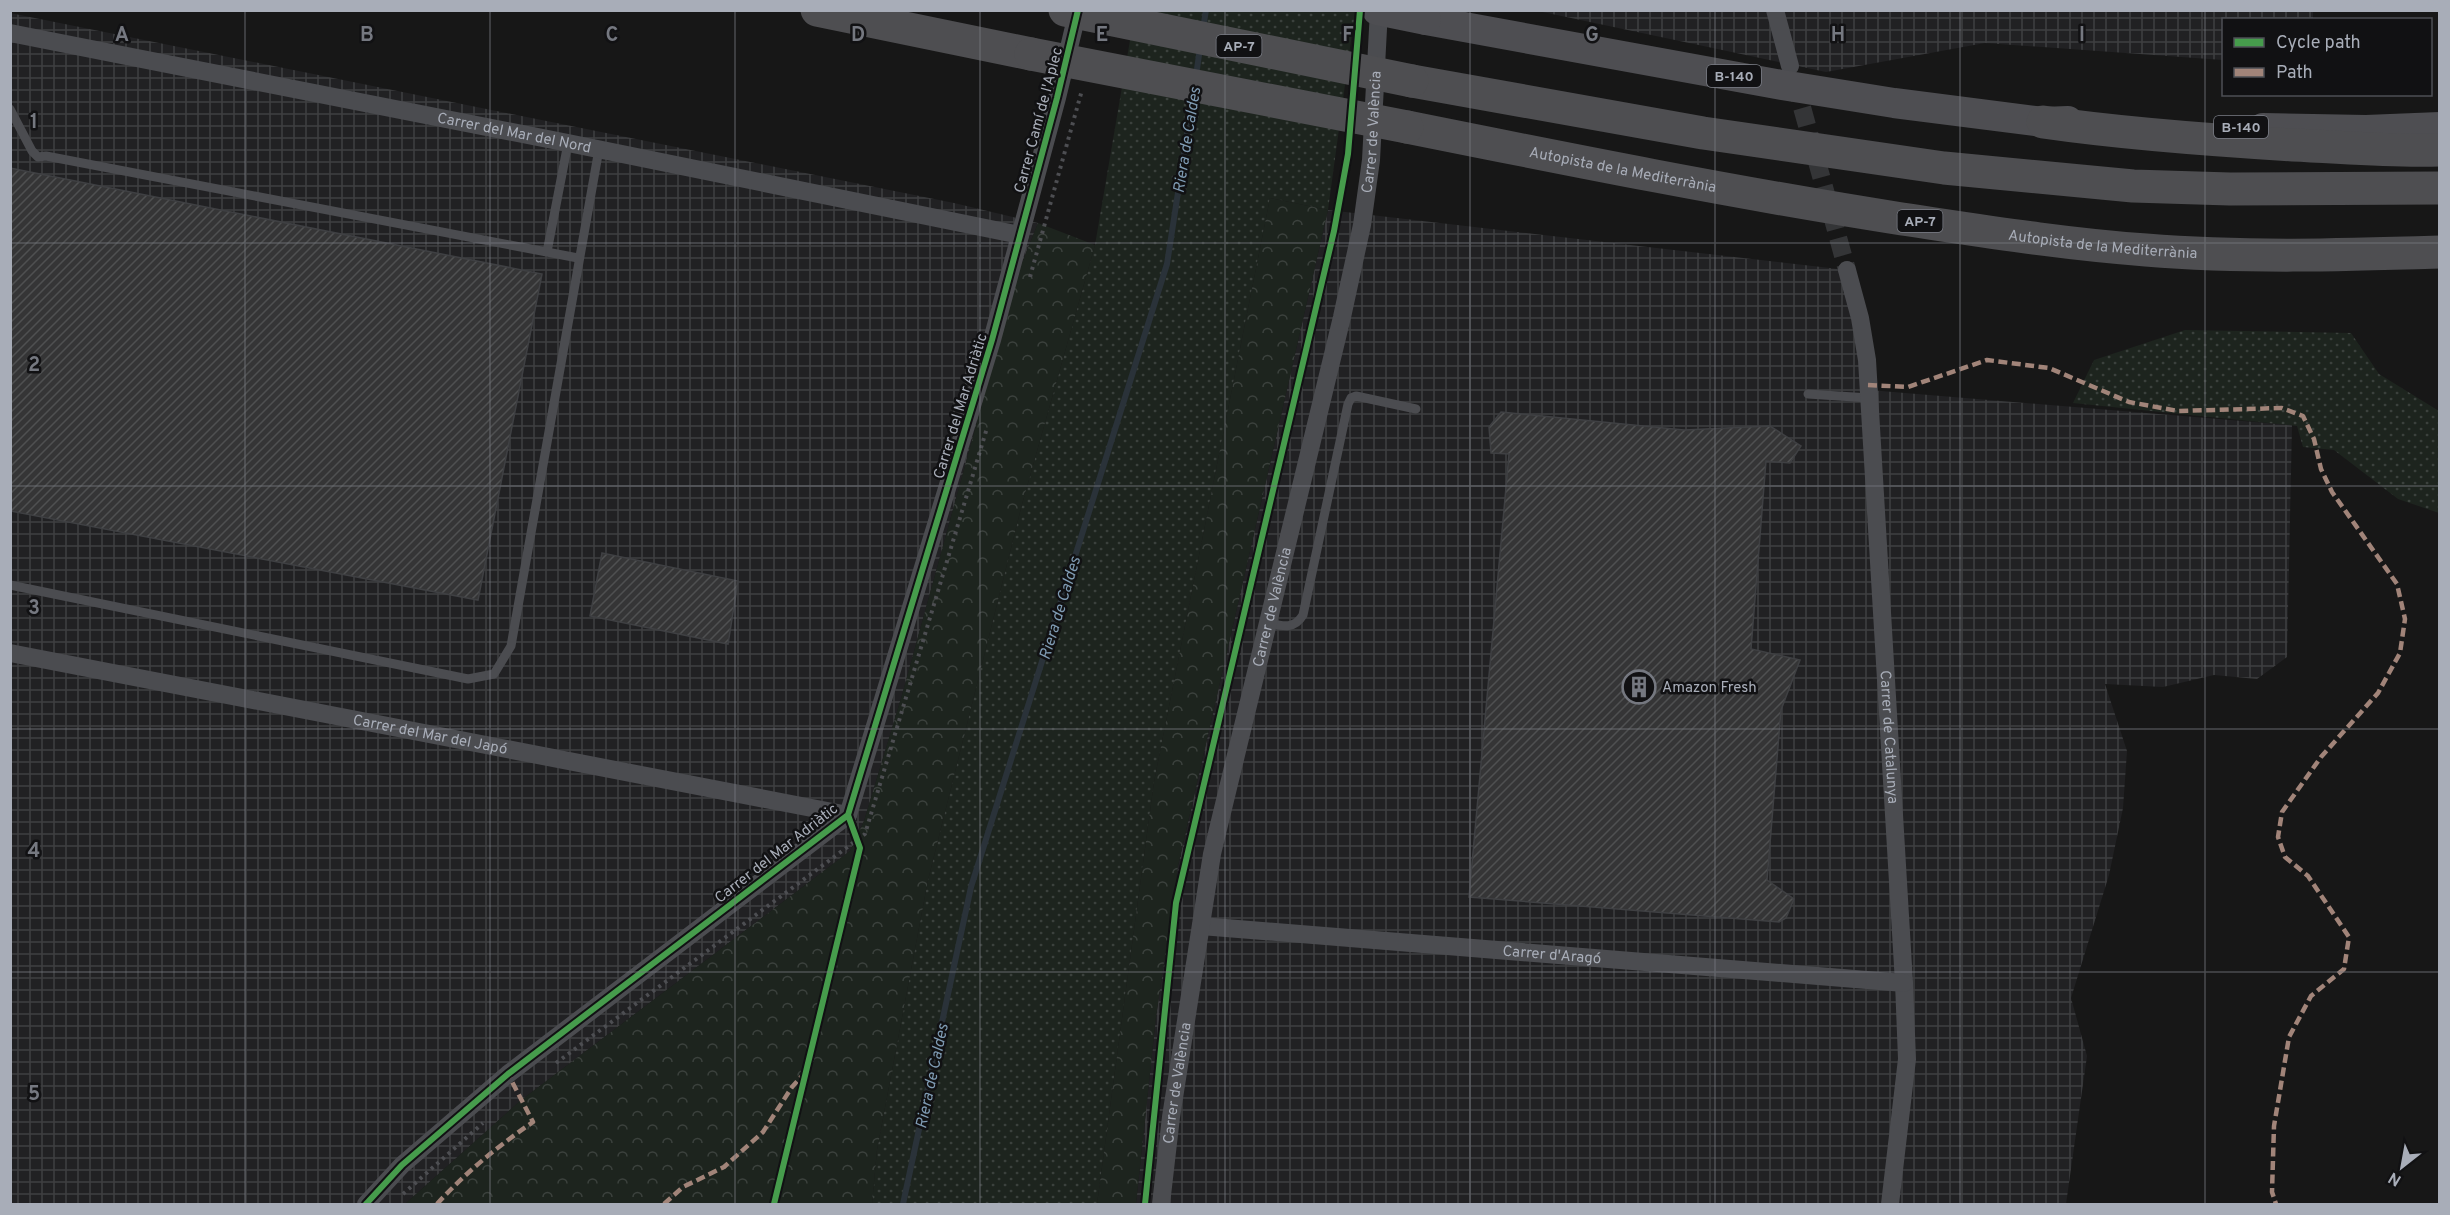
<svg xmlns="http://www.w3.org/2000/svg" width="2450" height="1215" font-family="Overpass,sans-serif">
<defs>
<pattern id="industrial-grid" width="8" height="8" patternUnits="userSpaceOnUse" patternTransform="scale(1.5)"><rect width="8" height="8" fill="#212123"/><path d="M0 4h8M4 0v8" fill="none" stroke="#3e3f41"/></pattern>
<pattern id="grass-dots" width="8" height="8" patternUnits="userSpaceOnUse" patternTransform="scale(1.5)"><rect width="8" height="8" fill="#1d241e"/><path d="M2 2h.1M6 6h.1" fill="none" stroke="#3b413d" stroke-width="1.8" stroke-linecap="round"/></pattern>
<pattern id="forest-crowns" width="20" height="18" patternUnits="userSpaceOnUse" patternTransform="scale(1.5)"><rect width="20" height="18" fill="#1d241e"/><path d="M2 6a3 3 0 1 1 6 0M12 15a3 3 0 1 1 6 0" fill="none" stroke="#3b413d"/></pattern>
<pattern id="building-hatch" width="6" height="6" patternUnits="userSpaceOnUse" patternTransform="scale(1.5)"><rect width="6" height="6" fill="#353536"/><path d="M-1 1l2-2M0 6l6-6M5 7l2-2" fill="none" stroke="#4f5051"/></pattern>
</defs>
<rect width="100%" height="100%" fill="#171717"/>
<!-- industrial -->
<path fill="url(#industrial-grid)" d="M2313 10V19L2224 20 2223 60 1985 43 1826 72 1538 11Z
M10 13 954 203 1038 223 1018 273 902 695 864 821 850 851 520 1101 405 1204H11Z
M1328 210 1847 270 1869 390 2292 425 2287 657 2257 679 2214 675 2163 687 2105 684 2127 751 2123 808 2109 875 2071 998 2087 1056 2066 1204H1136L1156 1017 1178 866Z"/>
<!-- grass -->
<path fill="url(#grass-dots)" d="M1135 11H1355L1328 210 1270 198 1154 782 1097 1204H872L877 1150 928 880 1021 508 1095 245Z
M2185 330 2351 333 2379 374 2439 411V513L2398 499 2334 450 2303 447 2297 426 2073 403 2094 360Z"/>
<!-- forest -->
<path fill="url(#forest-crowns)" d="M1270 198 1328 210 1178 866 1156 1017 1136 1204H1097L1154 782Z
M1038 223 1095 245 1021 508 928 880 877 1150 872 1204H405L520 1101 850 851 864 821 902 695 1018 273Z"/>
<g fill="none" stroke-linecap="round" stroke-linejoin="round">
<!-- stream -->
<path stroke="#2a3239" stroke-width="6" d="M1203 29 1206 10
M1196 76 1200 48
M903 1204 971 887 1167 264 1193 95"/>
</g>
<!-- building -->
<path fill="url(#building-hatch)" stroke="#3f4043" stroke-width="1.5" d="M10 168 542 274 478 600 10 511Z
M1501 412 1684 430 1770 426 1801 446 1790 463 1766 461 1751 649 1800 660 1781 710 1767 880 1794 899 1786 918 1779 922 1469 897 1509 454 1491 453 1489 427Z
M602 553 738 581 728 644 590 616Z"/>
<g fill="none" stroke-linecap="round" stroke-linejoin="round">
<!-- minor-tunnel -->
<path stroke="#343537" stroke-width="18" stroke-dasharray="18 9" stroke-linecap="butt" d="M1795 82 1847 270"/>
<!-- path -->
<path stroke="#4d4e52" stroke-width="4" stroke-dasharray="3 4.5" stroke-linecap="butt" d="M1030 277 1082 90
M556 1063 865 834 987 428
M403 1194 483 1123"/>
<!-- service -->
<path stroke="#4b4c50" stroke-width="9" d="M10 109 32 151 38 157 46 156 578 258
M547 252 568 143
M1808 394 1869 398
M10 585 468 679 494 674 511 646 599 149
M1268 623C1282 626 1294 630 1303 615L1348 404 1351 398 1356 396 1416 409"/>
<!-- minor -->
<g stroke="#4b4c50" stroke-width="18">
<path d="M1775 10 1790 66"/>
<path id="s1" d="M10 33 568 143 1020 235"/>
<path id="s2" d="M1847 270 1860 318 1867 360 1904 983 1907 1059 1890 1204"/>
<path id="s3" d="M10 653 848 815"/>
<path id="s4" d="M1201 926 1904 983"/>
<path d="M366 1204 402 1165 508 1074 848 815 992 340 1057 98 1078 10"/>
<path id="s5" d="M1161 1204 1171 1117 1212 854 1342 317 1362 225 1371 160 1379 10"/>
</g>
<!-- trunk -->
<path stroke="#4e4e52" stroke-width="30" d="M1426 20 1782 85 1894 103 2043 122 2068 121
M2263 128 2366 130 2440 127"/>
<!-- motorway -->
<g stroke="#4e4e51" stroke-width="33">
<path d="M817 10 1031 54"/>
<path d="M1412 81 1703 133 1944 168 2133 186 2230 189 2440 188"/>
<path d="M2043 122C2126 134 2210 140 2293 145 2342 147 2391 152 2440 150"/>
<path id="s6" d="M1407 127C1571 160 1736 193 1902 219 1983 231 2064 244 2146 250 2244 258 2342 255 2440 252"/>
</g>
<!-- trunk-bridge -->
<path stroke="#4e4e52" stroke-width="30" d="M1377 10 1426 20"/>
<!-- motorway-bridge -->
<path stroke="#4e4e51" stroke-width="33" d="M1065 10 1412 81
M1031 54 1407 127"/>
<!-- quiet -->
<path stroke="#a18479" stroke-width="4.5" stroke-dasharray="9 4.5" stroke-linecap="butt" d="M1868 385 1908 387 1987 360 2049 368 2129 402 2178 411 2282 408 2303 416 2314 439 2321 469 2332 492 2397 584 2405 619 2400 653 2378 693 2321 757 2282 812 2278 837 2285 857 2308 876 2349 937 2344 969 2311 996 2289 1037 2274 1126 2272 1192 2276 1204
M437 1204C465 1173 498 1146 533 1122L508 1074
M664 1204 683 1187 724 1167 763 1132 792 1087 802 1076"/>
<defs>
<path id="cycleway" d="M366 1204 402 1165 508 1074 848 815 992 340 1057 98 1078 10
M774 1204 860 848 848 815
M1145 1204 1176 903 1334 231 1348 154 1360 10"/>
</defs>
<!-- cycleway casing -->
<use href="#cycleway" stroke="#111113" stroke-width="10"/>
<!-- cycleway -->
<use href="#cycleway" stroke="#469c4c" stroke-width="6"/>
</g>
<!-- grid -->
<path fill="none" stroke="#757880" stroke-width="1.5" stroke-opacity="0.55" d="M245 10V1204M490 10V1204M735 10V1204M980 10V1204M1225 10V1204M1470 10V1204M1715 10V1204M1960 10V1204M2205 10V1204M10 243H2440M10 486H2440M10 729H2440M10 972H2440"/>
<!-- icons -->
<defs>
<symbol id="building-ring" viewBox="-11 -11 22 22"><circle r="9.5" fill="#111113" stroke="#757880" stroke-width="1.5"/><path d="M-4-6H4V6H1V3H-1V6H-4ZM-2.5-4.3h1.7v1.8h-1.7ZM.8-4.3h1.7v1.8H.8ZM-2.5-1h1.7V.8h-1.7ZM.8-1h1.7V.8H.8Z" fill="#757880"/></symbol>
</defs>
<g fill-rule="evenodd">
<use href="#building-ring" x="1620" y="668" width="38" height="38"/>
</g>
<g text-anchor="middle" stroke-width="5" stroke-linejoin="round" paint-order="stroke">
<!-- shield labels -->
<g fill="#111113" stroke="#7b7e86" stroke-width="1.5">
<rect x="1216.5" y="35" width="45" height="22" rx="4.5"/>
<rect x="1707" y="65" width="54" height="22" rx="4.5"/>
<rect x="2214" y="116" width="54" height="22" rx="4.5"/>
<rect x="1897.5" y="210" width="45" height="22" rx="4.5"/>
</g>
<g font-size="14" font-weight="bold" fill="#a8adb8">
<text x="1239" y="51">AP-7</text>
<text x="1734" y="81">B-140</text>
<text x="2241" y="132">B-140</text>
<text x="1920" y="226">AP-7</text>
</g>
<!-- street labels -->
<g font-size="15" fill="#a8adb8" stroke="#111113">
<text transform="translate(1038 120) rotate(-75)" y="5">Carrer Camí de l'Aplec</text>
<text dy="5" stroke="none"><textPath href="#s1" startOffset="514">Carrer del Mar del Nord</textPath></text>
<text dy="5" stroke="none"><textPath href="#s5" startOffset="1094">Carrer de València</textPath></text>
<text dy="5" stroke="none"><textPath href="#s6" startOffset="220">Autopista de la Mediterrània</textPath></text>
<text dy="5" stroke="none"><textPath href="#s6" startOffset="706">Autopista de la Mediterrània</textPath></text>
<text transform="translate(960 406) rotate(-73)" y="5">Carrer del Mar Adriàtic</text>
<text dy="5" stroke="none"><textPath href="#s5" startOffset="608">Carrer de València</textPath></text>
<text dy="5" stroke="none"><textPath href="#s3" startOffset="428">Carrer del Mar del Japó</textPath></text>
<text dy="5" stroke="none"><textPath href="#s2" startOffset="470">Carrer de Catalunya</textPath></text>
<text transform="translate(776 853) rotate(-38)" y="5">Carrer del Mar Adriàtic</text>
<text dy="5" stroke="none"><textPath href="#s4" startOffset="352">Carrer d'Aragó</textPath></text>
<text dy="5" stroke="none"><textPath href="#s5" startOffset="122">Carrer de València</textPath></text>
</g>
<!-- poi labels -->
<g font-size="15" fill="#a8adb8" stroke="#111113" text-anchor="start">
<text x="1662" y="692">Amazon Fresh</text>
</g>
<!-- water labels -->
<g font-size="16" font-style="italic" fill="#7f9bb3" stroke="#111113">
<text transform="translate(1186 140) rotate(-81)" y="6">Riera de Caldes</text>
<text transform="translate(1059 608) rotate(-73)" y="6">Riera de Caldes</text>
<text transform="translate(931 1076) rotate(-78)" y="6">Riera de Caldes</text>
</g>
</g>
<g font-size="20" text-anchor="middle" font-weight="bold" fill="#757880" stroke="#111113" stroke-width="5" stroke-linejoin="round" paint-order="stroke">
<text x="122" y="41">A</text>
<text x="367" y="41">B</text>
<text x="612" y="41">C</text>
<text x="858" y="41">D</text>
<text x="1102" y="41">E</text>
<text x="1348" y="41">F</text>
<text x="1592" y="41">G</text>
<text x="1838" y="41">H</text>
<text x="2082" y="41">I</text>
<text x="34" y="128">1</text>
<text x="34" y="371">2</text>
<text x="34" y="614">3</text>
<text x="34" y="857">4</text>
<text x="34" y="1100">5</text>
</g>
<!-- border -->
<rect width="2450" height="1215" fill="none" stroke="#a8adb8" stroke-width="24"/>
<!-- legend -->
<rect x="2222" y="18" width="210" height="78" fill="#111113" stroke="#4d4f55" stroke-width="1.5"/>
<rect x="2234" y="38" width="30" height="9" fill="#469c4c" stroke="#4d4f55" stroke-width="1.5"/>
<text x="2276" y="48" font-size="18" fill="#a8adb8">Cycle path</text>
<rect x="2234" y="68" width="30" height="9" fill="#a18479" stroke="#4d4f55" stroke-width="1.5"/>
<text x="2276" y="78" font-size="18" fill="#a8adb8">Path</text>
<!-- north arrow -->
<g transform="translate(2402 1167) rotate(211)" stroke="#111113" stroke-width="4.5" paint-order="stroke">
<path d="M0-4.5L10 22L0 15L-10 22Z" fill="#a8adb8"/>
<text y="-9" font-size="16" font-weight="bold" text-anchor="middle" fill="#a8adb8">N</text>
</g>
</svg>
